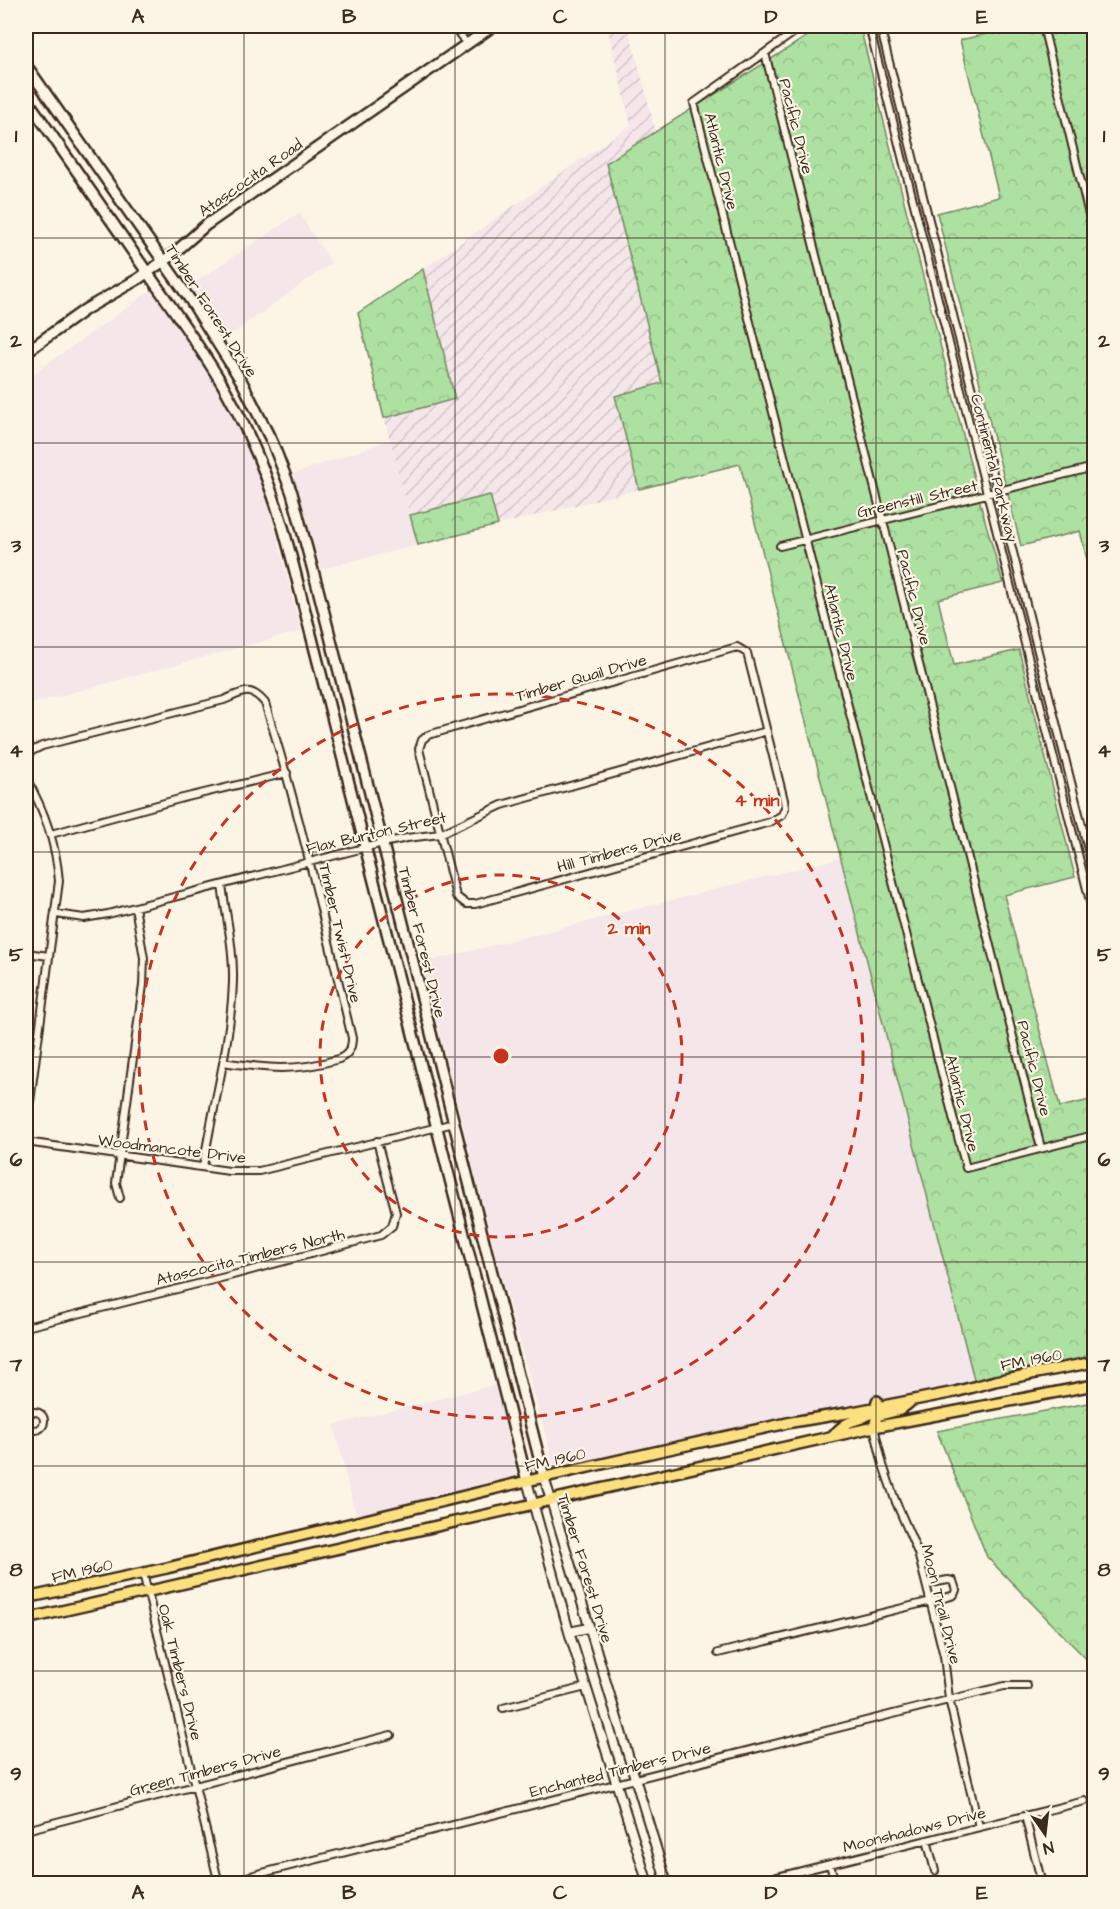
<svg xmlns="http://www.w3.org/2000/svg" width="1120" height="1909" font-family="'Architects Daughter',sans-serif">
<defs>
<pattern id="industrial-furrows" width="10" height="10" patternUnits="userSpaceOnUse" patternTransform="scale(1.5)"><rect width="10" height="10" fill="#f4e6e9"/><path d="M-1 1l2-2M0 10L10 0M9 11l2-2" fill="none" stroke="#d2c5c7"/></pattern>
<pattern id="forest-crowns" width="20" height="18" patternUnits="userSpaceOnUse" patternTransform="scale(1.5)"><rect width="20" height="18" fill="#ade1a2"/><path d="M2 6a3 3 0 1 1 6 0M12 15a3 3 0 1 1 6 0" fill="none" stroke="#96c18b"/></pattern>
</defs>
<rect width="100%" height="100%" fill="#fcf5e5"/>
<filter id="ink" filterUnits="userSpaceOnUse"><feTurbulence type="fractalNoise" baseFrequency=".0167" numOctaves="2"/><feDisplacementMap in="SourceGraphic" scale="12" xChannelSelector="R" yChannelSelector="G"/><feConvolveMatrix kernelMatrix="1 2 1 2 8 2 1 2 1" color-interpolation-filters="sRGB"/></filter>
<g filter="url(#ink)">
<!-- built -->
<path fill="#f4e6e9" d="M299 213 331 263 226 338 191 285Z
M152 290 201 361 229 411 250 457 267 499 301 631 26 705V379Z
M390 440 418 545 321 569 294 474Z
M840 858 976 1387 557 1477 496 1255 422 963Z
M495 1385 520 1488 359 1528 334 1425Z"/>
<!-- industrial -->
<path fill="url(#industrial-furrows)" d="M607 26H628L656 132 606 163 662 384 616 396 639 489 498 525 490 495 410 515 384 418 455 399 423 269 631 125Z"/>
<!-- forest -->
<path fill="url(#forest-crowns)" stroke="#748660" stroke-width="1.5" d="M829 26H863L860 27 982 510 1003 583 938 599 954 665 1019 650 1075 877 1004 895 1060 1107 1094 1099V1363L976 1387 740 464 639 489 615 396 662 383 606 163 809 35Z
M1021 26H1094V588L1080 531 1021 546 937 213 999 197 960 40Z
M423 269 455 399 384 418 358 313Z
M490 495 498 525 418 545 410 515Z
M1094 1402V1667L987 1557 937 1431Z"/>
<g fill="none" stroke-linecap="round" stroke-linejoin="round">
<defs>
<path id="minor" d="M453 26 467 44
M803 26 694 103 966 1168 1094 1135
M869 26 1094 917
M880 26 1094 873
M1043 26 1094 235
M765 53 1041 1148
M26 82 34 77
M780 546 1094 467
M737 647 747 653 784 800 785 808 782 815 770 822 475 904H466L456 896 419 749 422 740 428 735Z
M26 754 42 746 224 700C243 692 250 685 265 703 300 814 325 926 352 1038 352 1048 349 1054 339 1059 294 1072 269 1069 223 1062
M26 778C45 811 56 843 59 881L26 1132
M51 834 183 798 287 773
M56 914 84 918 108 914 383 843 407 838 440 834 502 805 767 731
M26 953 49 956
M26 1142 229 1171H259L454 1123
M203 1167C213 1105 231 1043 233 981 234 949 226 916 222 885
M120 1198 116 1183 143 985 144 958 135 907
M26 1327 229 1276 381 1235 392 1226 396 1213 377 1141
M26 1421a9 9 0 1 1 18 0a9 9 0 1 1-18 0Z
M874 1427 883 1465 895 1500 918 1553 926 1584 944 1656 949 1699 979 1827
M143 1573 219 1884
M718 1653 948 1597 954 1595 956 1590 953 1581 948 1580 926 1584
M503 1708 586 1687
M1025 1816 1042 1884
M26 1830 391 1735
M927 1840 935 1871
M830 1864 835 1884
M219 1884 1004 1686H1027
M749 1884 1085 1801"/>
<path id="tertiary" d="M544 1477 667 1884
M527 1481 569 1632 648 1884
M569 1632 588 1628"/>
<path id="secondary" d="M26 65 191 301 242 382 273 444 292 493 318 589 544 1477
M26 98C62 150 98 202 135 255 165 298 197 341 224 387 254 440 276 497 291 556L527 1481
M26 352 86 309 138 279 172 255 206 225 493 26"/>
<path id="primary" d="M874 1427 877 1416 900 1410 909 1403
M833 1435C838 1431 842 1426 848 1423 861 1417 874 1418 877 1401
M26 1598 167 1568 514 1484 655 1452 792 1422 847 1413 955 1392 995 1381 1094 1362
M26 1619 874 1427 1094 1385"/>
</defs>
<!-- minor casing -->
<use href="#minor" stroke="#3b2a1e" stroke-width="10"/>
<!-- tertiary casing -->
<use href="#tertiary" stroke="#3b2a1e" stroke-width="12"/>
<!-- secondary casing -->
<use href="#secondary" stroke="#3b2a1e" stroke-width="14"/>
<!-- primary casing -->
<use href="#primary" stroke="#3b2a1e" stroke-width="14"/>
<!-- minor -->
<use href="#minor" stroke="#fcf5e5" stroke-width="6"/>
<!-- tertiary -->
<use href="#tertiary" stroke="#fcf5e5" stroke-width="8"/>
<!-- secondary -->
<use href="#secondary" stroke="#fcf5e5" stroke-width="9"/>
<!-- primary -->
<use href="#primary" stroke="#fce080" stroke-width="9"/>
</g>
</g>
<!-- grid -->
<path fill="none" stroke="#3b2a1e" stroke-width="1.5" stroke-opacity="0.55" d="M244 26V1884M455 26V1884M665 26V1884M876 26V1884M26 238H1094M26 443H1094M26 647H1094M26 852H1094M26 1057H1094M26 1262H1094M26 1466H1094M26 1671H1094"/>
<!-- distance rings -->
<g fill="none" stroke="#c8321e" stroke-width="3" stroke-dasharray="10 8">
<circle cx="501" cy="1056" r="181"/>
<circle cx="501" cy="1056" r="362"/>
</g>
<g text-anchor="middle" stroke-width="4.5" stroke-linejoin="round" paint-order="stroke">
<!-- street labels -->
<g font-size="16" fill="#3b2a1e" stroke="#fcf5e5">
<text transform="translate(797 126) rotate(76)" y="6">Pacific Drive</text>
<text transform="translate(722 161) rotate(76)" y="6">Atlantic Drive</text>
<text transform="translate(250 177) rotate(-35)" y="6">Atascocita Road</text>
<text transform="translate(212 310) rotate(57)" y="6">Timber Forest Drive</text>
<text transform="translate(995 468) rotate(76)" y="6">Continental Parkway</text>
<text transform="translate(917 498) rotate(-13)" y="6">Greenstill Street</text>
<text transform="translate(915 597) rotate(76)" y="6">Pacific Drive</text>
<text transform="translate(842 632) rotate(76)" y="6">Atlantic Drive</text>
<text transform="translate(581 677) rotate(-16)" y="6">Timber Quail Drive</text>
<text transform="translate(376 832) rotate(-13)" y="6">Flax Burton Street</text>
<text transform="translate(619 850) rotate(-15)" y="6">Hill Timbers Drive</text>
<text transform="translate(341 933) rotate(77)" y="6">Timber Twist Drive</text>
<text transform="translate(423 942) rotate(76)" y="6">Timber Forest Drive</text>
<text transform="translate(1035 1068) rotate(76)" y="6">Pacific Drive</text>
<text transform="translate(963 1103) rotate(76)" y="6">Atlantic Drive</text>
<text transform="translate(172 1148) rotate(7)" y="6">Woodmancote Drive</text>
<text transform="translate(250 1256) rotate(-14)" y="6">Atascocita Timbers North</text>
<text transform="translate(1031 1359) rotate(-11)" y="6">FM 1960</text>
<text transform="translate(555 1459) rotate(-13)" y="6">FM 1960</text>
<text transform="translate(586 1568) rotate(73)" y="6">Timber Forest Drive</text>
<text transform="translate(82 1570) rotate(-13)" y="6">FM 1960</text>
<text transform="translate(942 1604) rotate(76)" y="6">Moon Trail Drive</text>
<text transform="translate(181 1672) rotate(76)" y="6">Oak Timbers Drive</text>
<text transform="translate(620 1769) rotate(-14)" y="6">Enchanted Timbers Drive</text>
<text transform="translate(205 1770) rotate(-15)" y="6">Green Timbers Drive</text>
<text transform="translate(914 1829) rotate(-14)" y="6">Moonshadows Drive</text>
</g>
</g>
<circle cx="501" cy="1056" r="9" fill="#c8321e" stroke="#fcf5e5" stroke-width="3"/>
<g font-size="18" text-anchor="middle" font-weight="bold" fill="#c8321e" stroke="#fcf5e5" stroke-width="4.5" stroke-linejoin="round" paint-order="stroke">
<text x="757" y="806">4 min</text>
<text x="629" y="934">2 min</text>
</g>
<!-- margin -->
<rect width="1120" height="1909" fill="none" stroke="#fcf5e5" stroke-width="66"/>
<!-- north arrow -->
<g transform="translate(1045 1834) rotate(166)" stroke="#fcf5e5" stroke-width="4.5" paint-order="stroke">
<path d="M0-4.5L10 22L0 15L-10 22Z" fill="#3b2a1e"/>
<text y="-9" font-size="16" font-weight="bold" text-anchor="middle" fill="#3b2a1e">N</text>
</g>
<rect x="33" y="33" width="1054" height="1843" fill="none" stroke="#3b2a1e" stroke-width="2"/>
<g font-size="20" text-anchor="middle" font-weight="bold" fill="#3b2a1e">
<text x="138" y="23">A</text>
<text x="349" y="23">B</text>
<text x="560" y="23">C</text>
<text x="771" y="23">D</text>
<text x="982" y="23">E</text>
<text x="16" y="142">1</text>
<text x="1104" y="142">1</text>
<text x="16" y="347">2</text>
<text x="1104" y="347">2</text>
<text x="16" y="552">3</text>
<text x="1104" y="552">3</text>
<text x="16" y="757">4</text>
<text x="1104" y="757">4</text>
<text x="16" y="961">5</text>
<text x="1104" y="961">5</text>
<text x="16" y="1166">6</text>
<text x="1104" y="1166">6</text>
<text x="16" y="1371">7</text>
<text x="1104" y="1371">7</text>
<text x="16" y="1576">8</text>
<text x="1104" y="1576">8</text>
<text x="16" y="1780">9</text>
<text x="1104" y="1780">9</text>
<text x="138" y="1899">A</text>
<text x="349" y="1899">B</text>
<text x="560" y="1899">C</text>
<text x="771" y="1899">D</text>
<text x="982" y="1899">E</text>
</g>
</svg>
